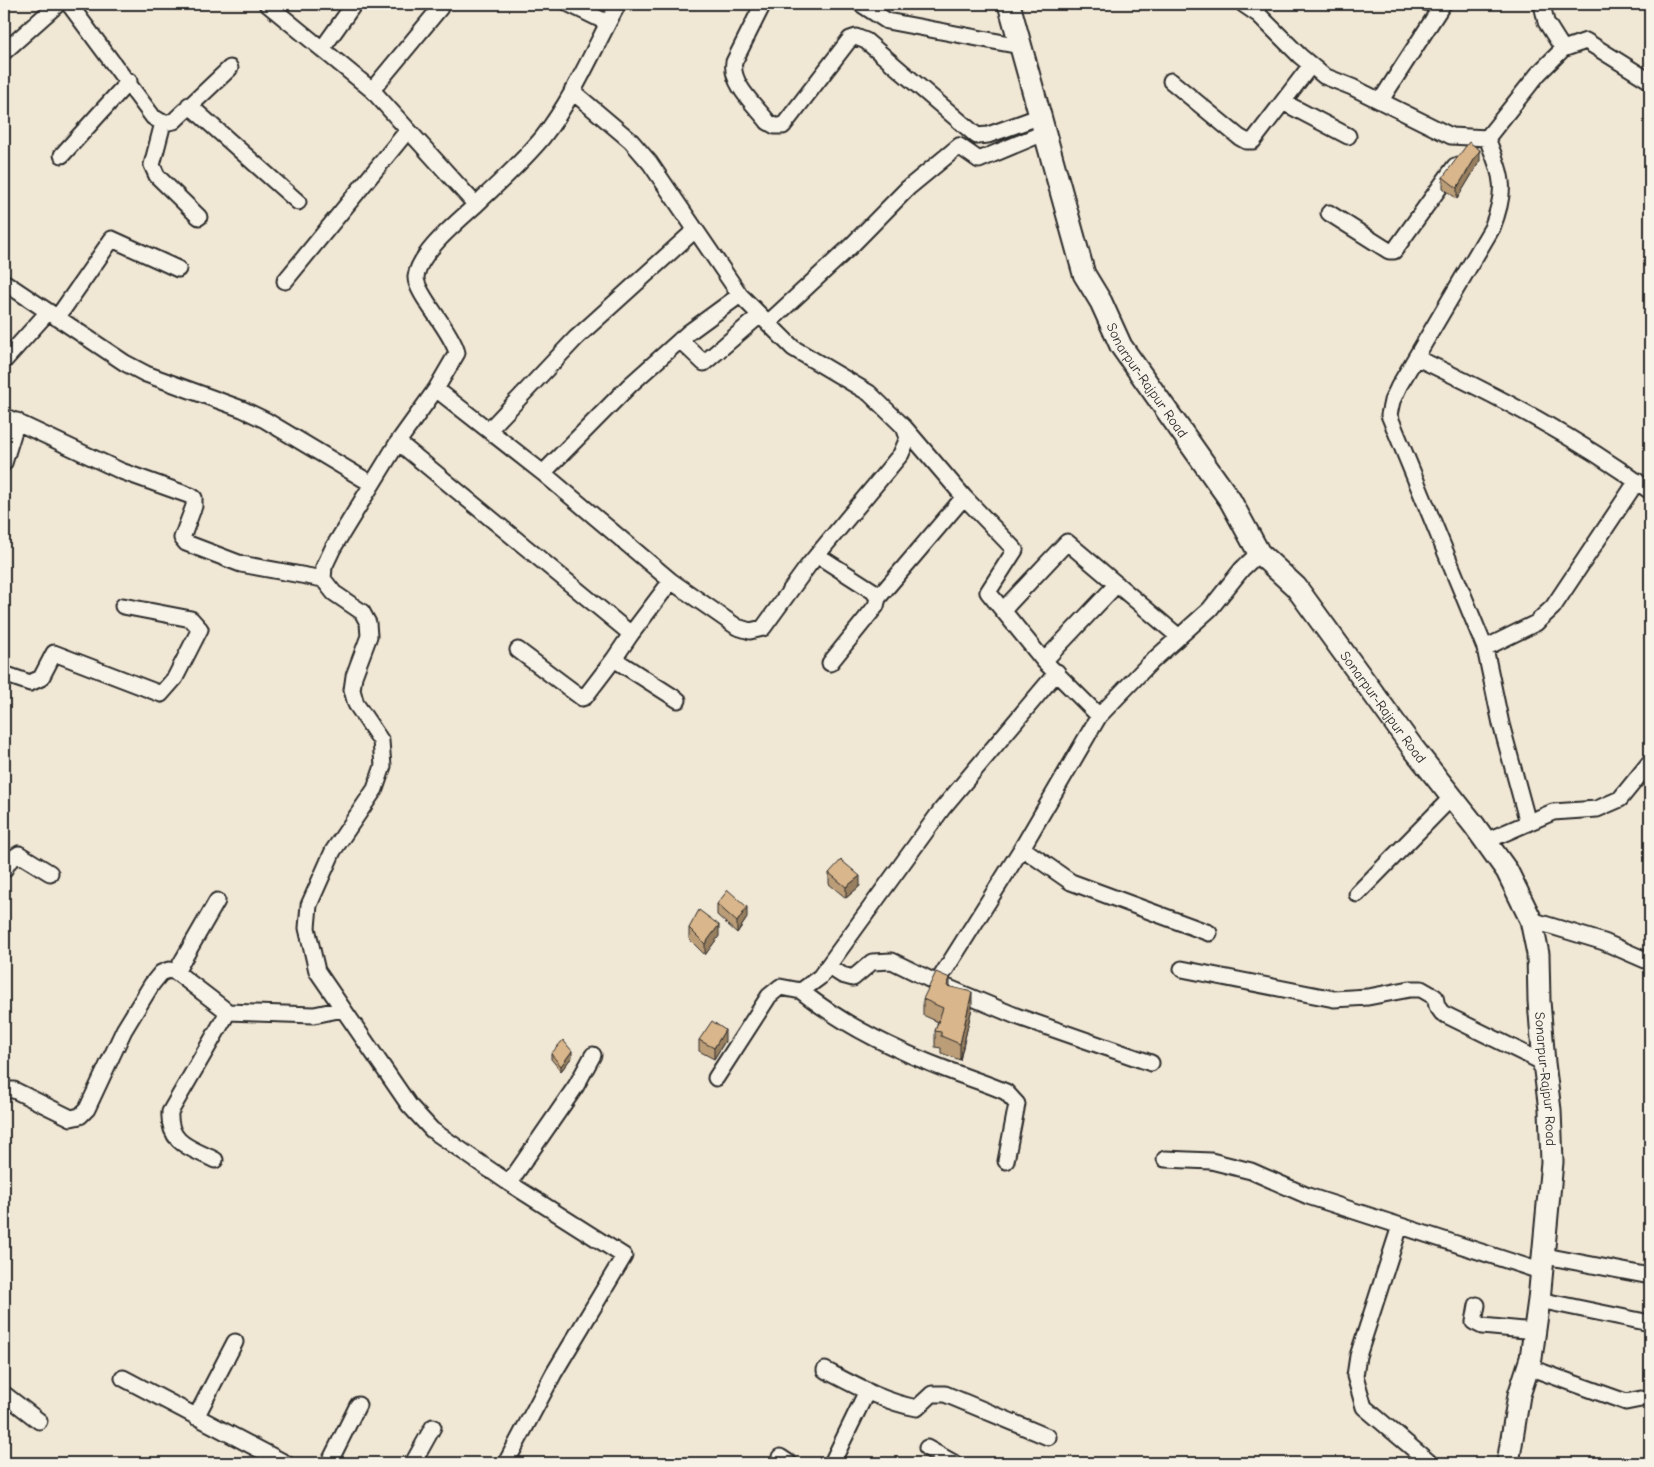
<svg xmlns="http://www.w3.org/2000/svg" width="1654" height="1467" font-family="'Comic Neue',sans-serif">
<rect width="100%" height="100%" fill="#f1e7d5"/>
<filter id="ink" filterUnits="userSpaceOnUse"><feTurbulence type="fractalNoise" baseFrequency=".02" numOctaves="2"/><feDisplacementMap in="SourceGraphic" scale="10" xChannelSelector="R" yChannelSelector="G"/><feConvolveMatrix kernelMatrix="1 2 1 2 8 2 1 2 1" color-interpolation-filters="sRGB"/></filter>
<g filter="url(#ink)">
<g fill="none" stroke-linecap="round" stroke-linejoin="round">
<defs>
<path id="street" d="M69 4 153 117 163 123 174 121 230 68
M267 4 372 90 476 205
M569 4 608 23
M763 4 734 62C730 84 756 106 768 122L775 126H783L850 39 856 37 866 41 977 136 988 135 1041 116
M861 4 887 21 1020 46
M1243 4 1259 15 1300 56 1324 76 1352 87 1451 136 1487 138 1538 74 1563 49 1586 41 1650 81
M1542 4 1546 22 1563 49
M322 49 354 4
M4 52 58 4
M1171 81 1239 137 1246 141H1253L1311 65
M372 90 440 8
M1381 100 1443 4
M1283 102 1348 136
M189 105 298 202
M163 123 152 165 157 176 199 217
M1487 138C1502 177 1508 187 1492 228L1399 386 1392 401 1389 415 1485 648 1501 724 1528 823
M62 155 129 81
M1329 213 1389 251H1394L1455 166
M285 281 408 130
M4 282 125 363 146 374 242 409 265 420 372 484
M57 318 112 239 178 269
M768 323 850 247 908 188 959 146 979 160 1046 132
M680 340 704 363 760 315
M1417 358C1498 396 1578 438 1650 491
M4 361 48 312
M436 389 543 473 671 581 737 627 750 631 763 628 808 566 901 454 908 438 904 427 869 393 793 348 740 295 650 163 631 141 572 91
M4 416 121 471 191 496 194 498V506L182 538 186 543 241 564 323 579
M905 428 964 497 1015 550 988 592 1044 661
M489 430 576 338 695 230
M398 442 631 634 671 581
M4 463 17 421
M543 473 630 385 688 333 740 295
M817 555 873 591 878 598 876 606 830 663
M878 598 964 497
M1004 609 1067 542 1179 637
M631 634 614 659 678 700
M1485 648 1536 623 1553 607 1637 481
M518 650 582 698 585 697 614 659
M4 674 30 683 41 678 54 653 161 694 175 678 200 629 191 619 123 606
M1099 716 1044 661 1117 584
M1486 841 1553 812 1597 809 1620 799 1650 762
M1022 848 1071 882 1209 933
M4 870 9 861 19 854 50 873
M1357 894 1452 797
M1531 920 1604 942 1650 962
M828 966 842 975 853 978 872 962 892 961 937 983 1016 1016 1151 1063
M1182 969 1334 999 1368 997 1410 989H1421L1435 997 1437 1006 1442 1013 1544 1063
M176 972 217 901
M937 983 1022 848 1099 716 1148 665 1210 609 1242 569 1259 553
M801 991C842 1024 895 1050 945 1069 965 1077 986 1083 1006 1092L1017 1104 1006 1161
M716 1078 769 996 780 987 801 991 820 977 942 809 1057 672
M4 1090H14L71 1118 80 1116 87 1109 124 1030 152 984 161 973 169 970 176 972 228 1012 314 1015 343 1009
M1165 1159 1211 1161 1251 1171 1308 1196 1543 1272
M215 1160C191 1148 168 1144 170 1112L228 1012
M509 1183 576 1086 593 1055
M1400 1226 1358 1356 1355 1376 1364 1407 1430 1463
M1545 1256 1650 1276
M1539 1300 1650 1323
M1477 1305 1474 1322 1482 1326 1534 1331
M1528 1367 1626 1402 1641 1399
M825 1370C854 1385 884 1402 917 1408L932 1394H945L1048 1437
M123 1378 285 1463
M4 1394 39 1421
M196 1417 235 1342
M927 1448 954 1463
M780 1457 789 1463
M329 1463 358 1405
M413 1463 433 1427
M506 1463 554 1373 624 1256 509 1183 432 1130 409 1105 317 971 307 928 309 905 333 851 375 789 383 766 381 741 356 704 352 690 354 676 369 636 368 623 362 612 334 593 323 579 324 567 333 548 398 442 436 389 457 353C452 331 415 293 416 277 419 251 464 217 482 199 503 179 525 159 543 137 574 97 594 48 618 4
M832 1463 867 1391"/>
<g id="secondary">
<path id="s1" d="M1009 4 1084 274 1101 302 1121 346 1230 500 1259 553 1296 587 1413 748 1474 825 1507 871 1531 920 1538 954 1539 1001 1544 1063 1550 1110 1552 1162 1539 1300 1531 1358 1519 1395 1508 1463"/>
</g>
</defs>
<!-- street casing -->
<use href="#street" stroke="#2b2b2b" stroke-width="19"/>
<!-- secondary casing -->
<use href="#secondary" stroke="#2b2b2b" stroke-width="25"/>
<!-- street -->
<use href="#street" stroke="#f7f3e8" stroke-width="15"/>
<!-- secondary -->
<use href="#secondary" stroke="#f7f3e8" stroke-width="21"/>
</g>
<!-- wall -->
<path fill="#bb9d78" stroke="#2b2b2b" d="M1410 4H1431L1426 12Z
M1480 161 1457 199 1443 188V177Z
M829 873 860 886 846 898 829 884Z
M717 904 747 918 737 933 717 915Z
M689 928 719 936 705 955 689 939Z
M950 987 972 1008 960 1060 941 1053V1048L935 1047V1031L938 1022 923 1015V999Z
M699 1040 725 1041 714 1059 699 1051Z
M551 1054 572 1057 561 1071 551 1059Z"/>
<!-- shaded-wall -->
<path fill="#987f61" stroke="#2b2b2b" d="M1426 4H1431L1426 12Z
M1480 150V161L1457 199V188Z
M860 876V886L846 898V887Z
M747 907V918L737 933V922Z
M719 925V936L705 955V944Z
M950 978V994L947 986Z
M972 992V1008L960 1060V1044Z
M725 1030V1041L714 1059V1048Z
M572 1051V1057L561 1071V1066Z"/>
<!-- building -->
<path fill="#d9b68b" stroke="#2b2b2b" d="M1469 142 1480 150 1457 188 1443 177Z
M841 860 860 876 846 887 829 873Z
M728 890 747 907 737 922 717 904Z
M699 910 719 925 705 944 689 928Z
M936 972 950 978 947 986 972 992 960 1044 941 1036V1032L935 1031 943 1008 923 999Z
M712 1021 725 1030 714 1048 699 1040Z
M563 1040 572 1051 561 1066 551 1054Z"/>
</g>
<g text-anchor="middle" stroke-width="5" stroke-linejoin="round" paint-order="stroke">
<!-- street labels -->
<g font-size="14" fill="#2b2b2b" stroke="#f7f3e8">
<text dy="5" stroke="none"><textPath href="#s1" startOffset="404">Sonarpur-Rajpur Road</textPath></text>
<text dy="5" stroke="none"><textPath href="#s1" startOffset="809">Sonarpur-Rajpur Road</textPath></text>
<text dy="5" stroke="none"><textPath href="#s1" startOffset="1229">Sonarpur-Rajpur Road</textPath></text>
</g>
</g>
<!-- margin -->
<rect width="1654" height="1467" fill="none" stroke="#f7f3e8" stroke-width="20"/>
<rect x="10" y="10" width="1634" height="1447" fill="none" stroke="#2b2b2b" stroke-width="2" filter="url(#ink)"/>
</svg>
